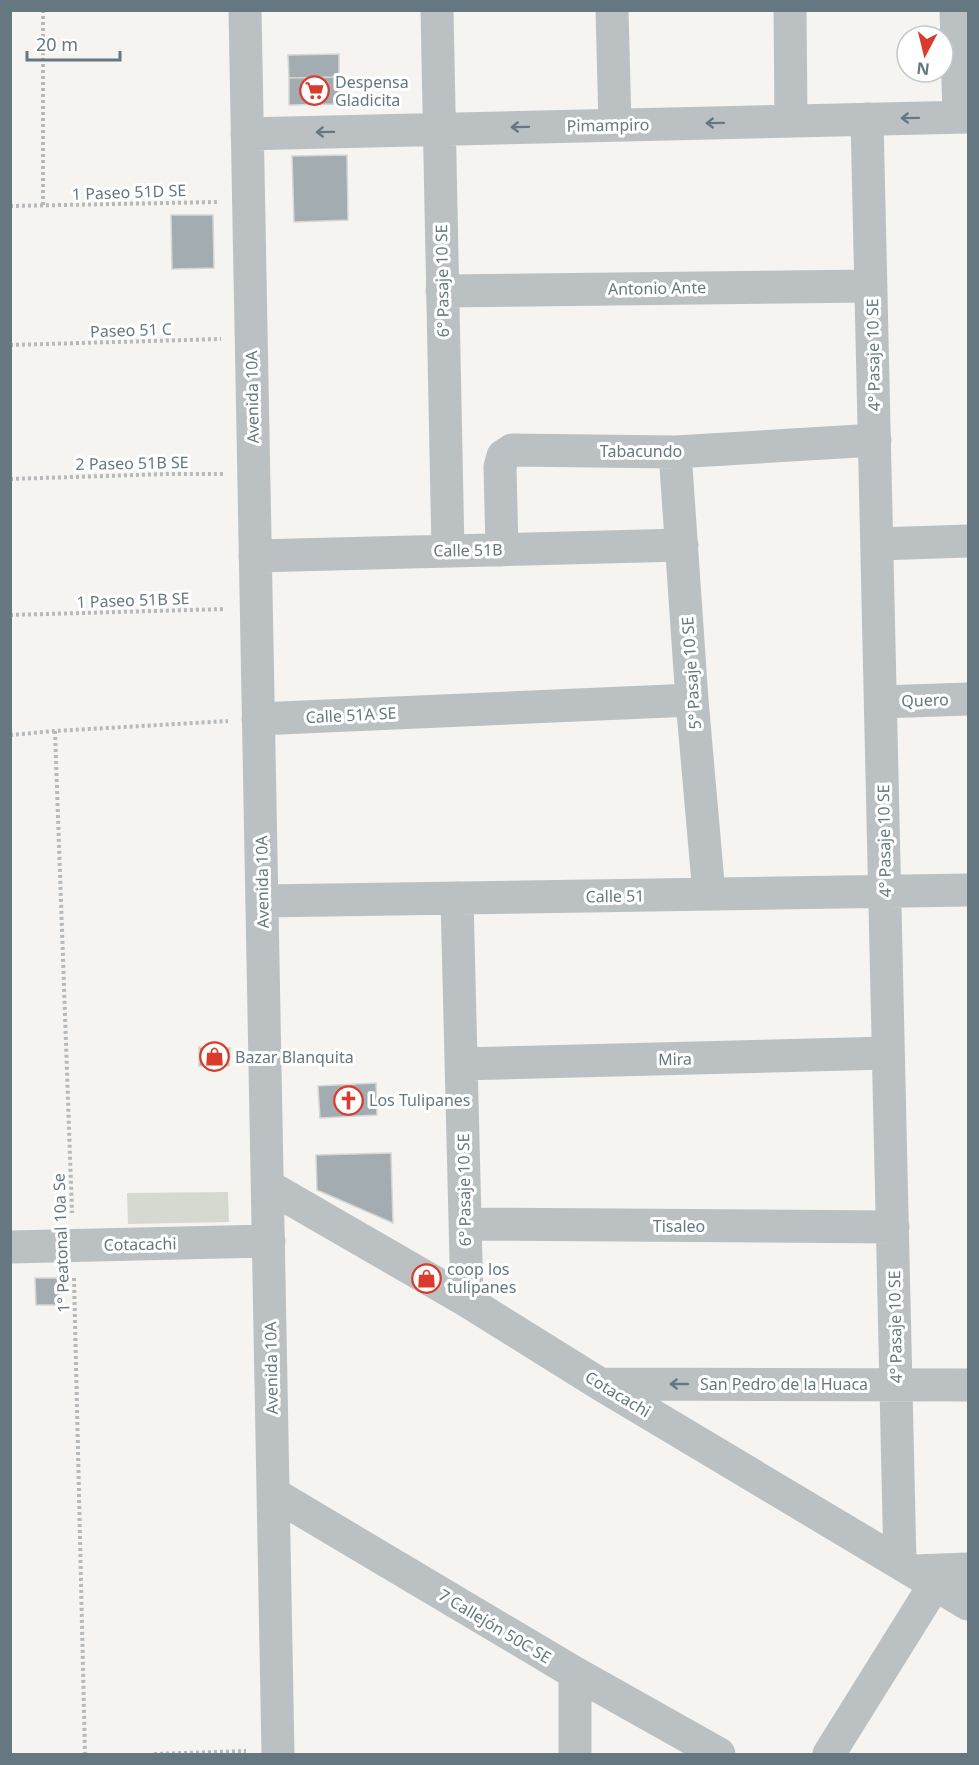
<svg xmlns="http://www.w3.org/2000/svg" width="979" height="1765" font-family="'Noto Sans',sans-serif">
<rect width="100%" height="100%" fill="#f5f4f1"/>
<!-- green -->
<path fill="#d5d9d0" d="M228 1192 229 1222 128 1224 127 1193Z"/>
<!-- building -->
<path fill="#a3adb1" stroke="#d6d6d4" stroke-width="1.5" d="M339 54V77L289 78 288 55Z
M339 77 340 104 289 105V78Z
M347 155 348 220 294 222 292 156Z
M171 215H213L214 268 172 269Z
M199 1047 230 1048 229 1066H199Z
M376 1083 377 1115 320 1118 318 1086Z
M391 1153 393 1223 317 1190 316 1155Z
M35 1278H60L61 1305H36Z"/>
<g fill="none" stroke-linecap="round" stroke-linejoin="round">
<!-- path -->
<path stroke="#b6babb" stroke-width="4" stroke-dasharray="3 3" stroke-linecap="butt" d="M43 10V206
M10 206 217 202
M10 345 221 339
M10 479 167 474H223
M10 615 226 609
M55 731 72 1213
M10 735 55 731 228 721
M74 1278 85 1754
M154 1754 246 1751"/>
<!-- minor -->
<path stroke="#bbc1c3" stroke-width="33" d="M245 10 278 1754
M437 10 448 551
M612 10 615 125
M790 10 791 121
M956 10 959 117
M867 119 900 1563
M247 134 968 117
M442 291 871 286
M675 452 692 700 709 894
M877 544 968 541
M502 550 500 467 503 456 512 450 675 452 875 440
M255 556 682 545
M881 702 968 699
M258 719 692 700
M457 898 467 1301
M262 901 968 890
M461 1064 888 1053
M268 1186 467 1301 600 1384 968 1604
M465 1224 893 1227
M10 1247 269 1241
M601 1384 968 1385
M274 1494 575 1673 719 1754
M914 1571 968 1569
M575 1754V1673
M829 1754 935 1584"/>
</g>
<!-- one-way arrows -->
<defs><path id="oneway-shaft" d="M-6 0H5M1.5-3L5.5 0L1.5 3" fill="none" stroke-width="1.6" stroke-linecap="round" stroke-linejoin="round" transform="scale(1.5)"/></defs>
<g stroke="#657881">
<use href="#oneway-shaft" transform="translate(910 118) rotate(179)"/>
<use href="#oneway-shaft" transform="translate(715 123) rotate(179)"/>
<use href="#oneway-shaft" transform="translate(520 127) rotate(179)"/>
<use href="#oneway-shaft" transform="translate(325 132) rotate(179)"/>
<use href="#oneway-shaft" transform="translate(679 1384) rotate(-180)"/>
</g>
<!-- icons -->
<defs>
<symbol id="supermarket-ring" viewBox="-11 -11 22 22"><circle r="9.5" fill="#fff" stroke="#d93b2c" stroke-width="1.5"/><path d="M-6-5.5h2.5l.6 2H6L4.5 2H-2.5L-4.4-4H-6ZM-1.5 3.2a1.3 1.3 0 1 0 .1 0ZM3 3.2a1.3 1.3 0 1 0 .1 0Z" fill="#d93b2c"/></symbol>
<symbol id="shop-ring" viewBox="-11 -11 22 22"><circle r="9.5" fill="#fff" stroke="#d93b2c" stroke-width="1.5"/><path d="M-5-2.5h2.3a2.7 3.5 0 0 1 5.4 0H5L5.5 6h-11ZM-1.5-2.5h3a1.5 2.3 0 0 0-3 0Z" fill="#d93b2c"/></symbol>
<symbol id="church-ring" viewBox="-11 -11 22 22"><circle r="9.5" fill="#fff" stroke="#d93b2c" stroke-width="1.5"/><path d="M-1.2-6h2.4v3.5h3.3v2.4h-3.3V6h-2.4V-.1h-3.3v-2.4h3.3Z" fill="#d93b2c"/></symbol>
</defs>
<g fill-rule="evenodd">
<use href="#supermarket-ring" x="298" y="74" width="33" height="33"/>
<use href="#shop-ring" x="198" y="1040" width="33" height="33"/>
<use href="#church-ring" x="332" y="1084" width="33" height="33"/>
<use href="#shop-ring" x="410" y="1262" width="33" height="33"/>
</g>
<g text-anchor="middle" stroke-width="6" stroke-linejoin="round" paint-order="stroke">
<!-- poi labels -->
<g font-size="16" fill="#657881" stroke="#fff" text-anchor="start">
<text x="335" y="88">Despensa<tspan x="335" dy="18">Gladicita</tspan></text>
<text x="235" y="1063">Bazar Blanquita</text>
<text x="369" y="1106">Los Tulipanes</text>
<text x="447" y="1275">coop los<tspan x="447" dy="18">tulipanes</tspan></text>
</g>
<!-- street labels -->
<g font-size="16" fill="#657881" stroke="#fff">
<text transform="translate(608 125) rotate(-1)" y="6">Pimampiro</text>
<text transform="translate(129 192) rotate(-2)" y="6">1 Paseo 51D SE</text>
<text transform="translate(442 281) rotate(-91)" y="6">6° Pasaje 10 SE</text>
<text transform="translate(657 288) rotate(-1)" y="6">Antonio Ante</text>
<text transform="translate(131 330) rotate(-2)" y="6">Paseo 51 C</text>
<text transform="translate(873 355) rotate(-91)" y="6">4° Pasaje 10 SE</text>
<text transform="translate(252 397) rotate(-91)" y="6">Avenida 10A</text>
<text x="641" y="457">Tabacundo</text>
<text transform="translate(132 463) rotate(-1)" y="6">2 Paseo 51B SE</text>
<text transform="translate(468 550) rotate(-1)" y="6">Calle 51B</text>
<text transform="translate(133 600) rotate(-2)" y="6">1 Paseo 51B SE</text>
<text transform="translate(691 673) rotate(-94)" y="6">5° Pasaje 10 SE</text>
<text transform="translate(925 700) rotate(-2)" y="6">Quero</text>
<text transform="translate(351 715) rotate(-3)" y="6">Calle 51A SE</text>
<text transform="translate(884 841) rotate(-91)" y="6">4° Pasaje 10 SE</text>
<text transform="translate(262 882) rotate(-91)" y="6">Avenida 10A</text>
<text transform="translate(615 896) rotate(-1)" y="6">Calle 51</text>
<text transform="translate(675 1059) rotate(-1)" y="6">Mira</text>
<text transform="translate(464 1190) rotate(-91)" y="6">6° Pasaje 10 SE</text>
<text x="679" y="1232">Tisaleo</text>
<text transform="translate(61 1243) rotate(-92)" y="6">1° Peatonal 10a Se</text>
<text transform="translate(140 1244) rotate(-1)" y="6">Cotacachi</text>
<text transform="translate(895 1327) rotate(-91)" y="6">4° Pasaje 10 SE</text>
<text transform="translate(271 1368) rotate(-91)" y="6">Avenida 10A</text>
<text x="784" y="1390">San Pedro de la Huaca</text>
<text transform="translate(618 1394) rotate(31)" y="6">Cotacachi</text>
<text transform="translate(495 1626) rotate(31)" y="6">7 Callejón 50C SE</text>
</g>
</g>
<!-- border -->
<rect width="979" height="1765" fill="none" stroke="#657881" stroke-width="24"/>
<!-- north arrow -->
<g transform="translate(925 54) rotate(187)"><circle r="28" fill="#ffffff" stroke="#c1c9cd" stroke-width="1.5"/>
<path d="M0-4.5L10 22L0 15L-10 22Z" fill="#d93b2c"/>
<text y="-9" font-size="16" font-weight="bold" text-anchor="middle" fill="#657881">N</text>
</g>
<!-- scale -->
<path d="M27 51v9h93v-9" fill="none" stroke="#657881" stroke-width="3"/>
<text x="36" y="51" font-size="18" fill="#657881" stroke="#ffffff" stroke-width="4.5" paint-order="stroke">20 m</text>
</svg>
